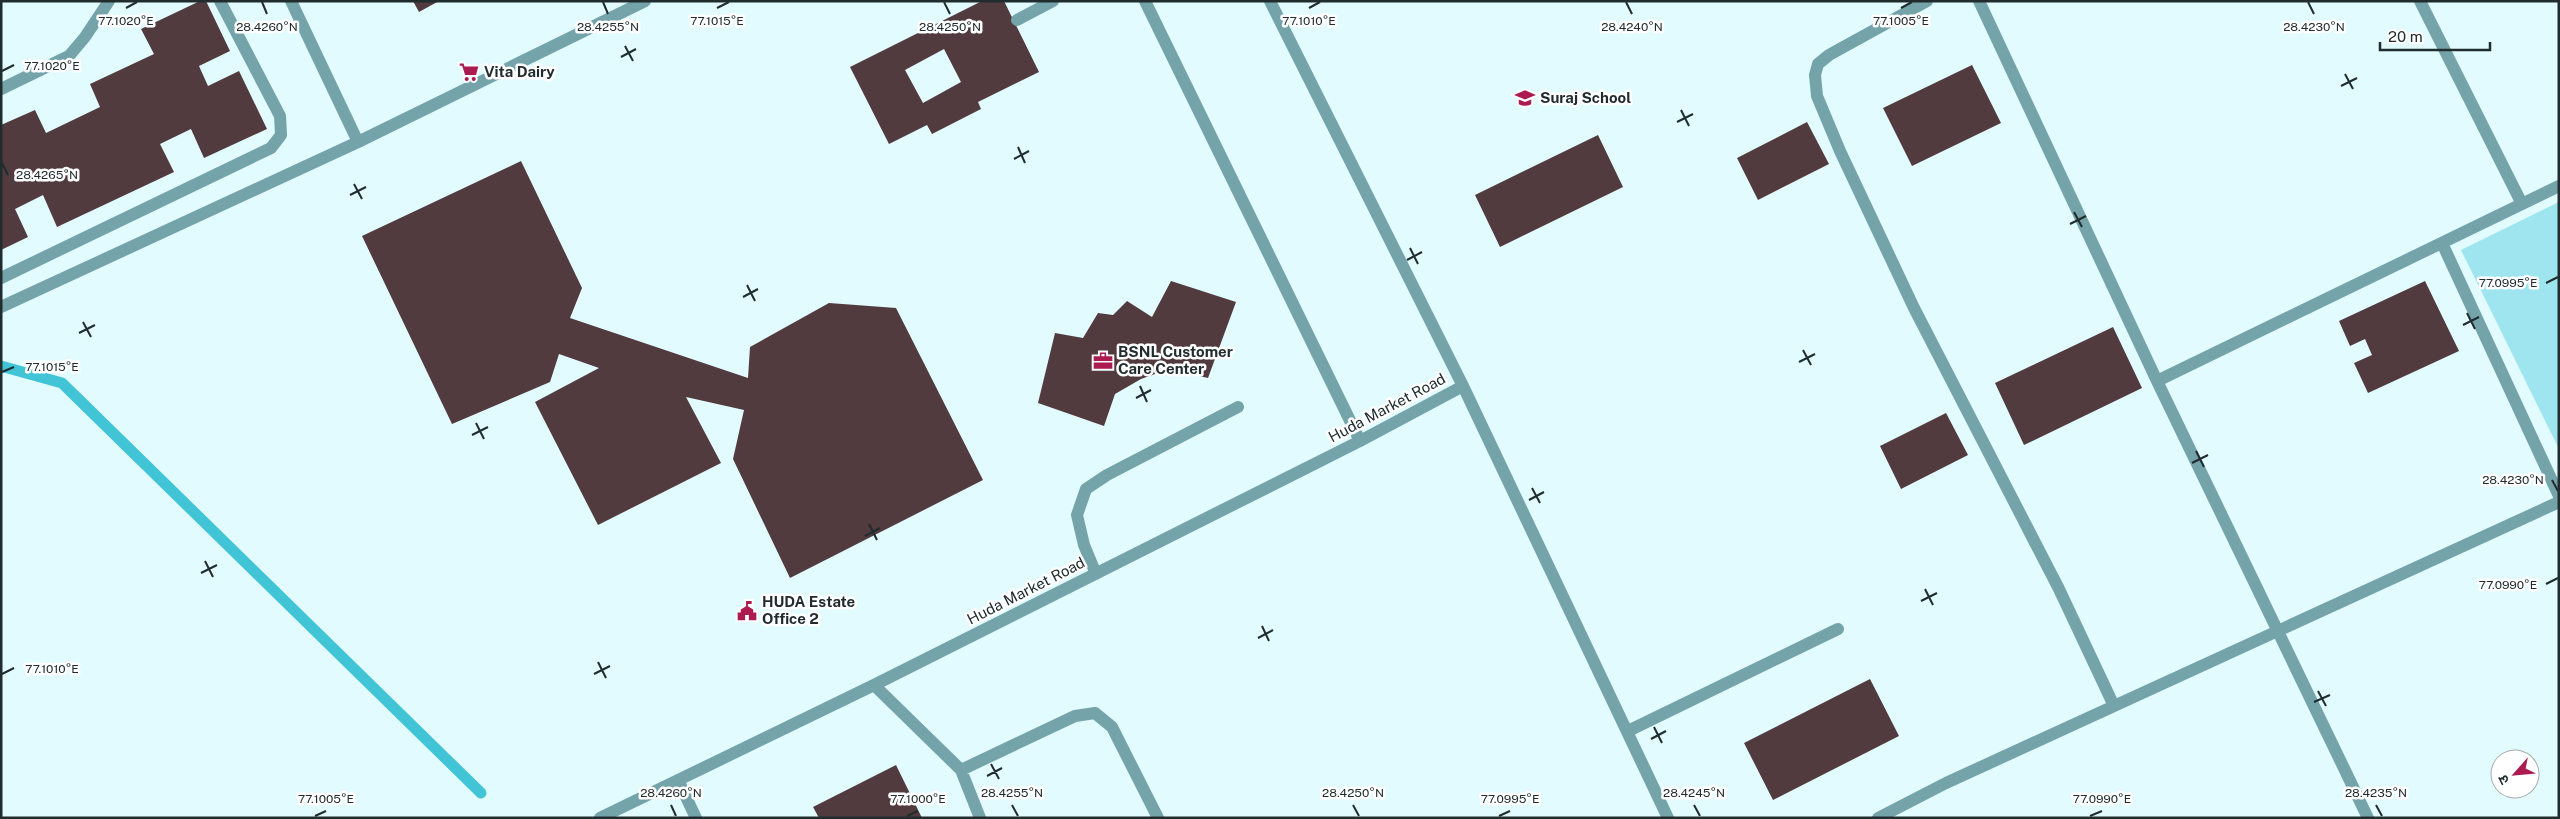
<svg xmlns="http://www.w3.org/2000/svg" width="2560" height="819" font-family="'Public Sans','Noto Sans Devanagari',sans-serif">
<rect width="100%" height="100%" fill="#e1fbff"/>
<!-- green -->
<path fill="#9ee5f0" d="M2559 202V449L2461 250Z"/>
<g fill="none" stroke-linecap="round" stroke-linejoin="round">
<!-- stream -->
<path stroke="#41c4d6" stroke-width="11" d="M1 366 62 383 481 793"/>
</g>
<!-- building -->
<path fill="#523b3f" fill-rule="evenodd" d="M200 1H206L230 51 199 66 208 86 239 71 267 129 204 158 191 129 160 144 174 172 57 227 43 195 15 209 28 237 1 250V125L35 110 46 133 100 107 90 84 154 54 141 29Z
M413 1H439L419 12Z
M982 1H1004L1039 72 978 102 981 109 932 134 927 125 889 144 850 67ZM944 49 961 82 923 103 905 70Z
M1972 65 2001 123 1912 166 1883 108Z
M1807 122 1829 164 1758 200 1737 158Z
M1598 135 1623 187 1500 247 1475 195Z
M521 161 582 288 570 318 748 378 750 347 829 303 896 308 983 480 790 578 733 459 744 410 686 397 721 463 598 525 535 402 599 368 559 354 550 382 452 424 362 236Z
M1171 281 1236 302 1208 378 1169 369 1141 379 1115 394 1104 426 1038 403 1055 333 1083 338 1098 313 1113 315 1127 301 1152 317Z
M2425 281 2459 351 2368 393 2354 363 2372 355 2365 339 2350 346 2339 321Z
M2113 327 2142 388 2024 445 1995 383Z
M1946 413 1968 455 1901 489 1880 446Z
M1870 679 1899 736 1773 800 1744 743Z
M896 765 922 818H819L813 807Z"/>
<g fill="none" stroke-linecap="round" stroke-linejoin="round">
<!-- minor -->
<path stroke="#74a3aa" stroke-width="12" d="M291 1 358 142
M1145 1 1360 441
M1270 1 1463 386 1668 818
M1927 1 1829 55 1818 64 1815 75 1817 96 1840 151 1914 308 2059 589 2114 706
M1979 1 2157 381 2368 818
M2420 1 2522 204
M1017 20 1053 1
M1 89 69 56 85 37 109 1
M2442 243 2559 496
M1 278 271 148 281 135 280 116 220 1
M1 307 358 142 645 1
M2157 381 2559 186
M1096 574 1084 545 1077 515 1086 489 1107 475 1238 407
M874 685 961 770 980 818
M1628 731 1838 629
M961 770 1075 716 1095 713 1112 727 1158 818
M678 780 696 818
M600 818 874 685 1360 441 1463 386
M1878 818 1946 783 2559 502"/>
</g>
<!-- ticks -->
<path fill="none" stroke="#202c2e" stroke-width="2" d="M262 2 267 14M603 2 608 14M944 2 950 14M1626 2 1632 14M2308 2 2314 14M126 8 137 2M717 8 729 2M1309 8 1320 2M1901 8 1912 2M625 46 633 61M621 57 636 49M2 71 14 65M2345 74 2353 89M2341 86 2357 78M1681 110 1689 126M1677 122 1693 114M1018 147 1025 163M1014 159 1029 151M2 163 8 175M354 184 362 199M350 195 366 187M2074 212 2082 227M2070 224 2086 216M1410 248 1418 264M1407 260 1422 252M2546 283 2558 277M747 285 755 301M743 297 758 289M2467 313 2475 329M83 322 91 337M2463 325 2479 317M79 333 95 325M1803 350 1811 365M1799 362 1815 354M2 372 14 367M1140 386 1147 402M1136 398 1151 390M476 423 484 439M472 435 488 427M2196 451 2204 467M2192 463 2208 455M2552 480 2558 491M1532 488 1540 503M1529 500 1544 492M869 524 877 540M865 536 880 528M205 561 213 577M201 573 217 565M2546 584 2558 578M1925 589 1933 605M1921 601 1937 593M1262 626 1269 641M1258 638 1273 630M598 662 606 678M2 674 14 668M594 674 610 666M2318 691 2326 706M2314 702 2330 695M1654 727 1662 743M1651 739 1666 731M991 764 999 779M987 776 1002 768M671 805 676 816M1012 805 1018 816M1353 805 1359 816M1694 805 1700 816M2376 805 2382 816M315 816 326 811M907 816 918 811M1499 816 1510 811M2090 816 2102 811"/>
<!-- icons -->
<defs>
<symbol id="supermarket-bare" viewBox="-9 -9 18 18"><path d="M-6-5.5h2.5l.6 2H6L4.5 2H-2.5L-4.4-4H-6ZM-1.5 3.2a1.3 1.3 0 1 0 .1 0ZM3 3.2a1.3 1.3 0 1 0 .1 0Z" fill="#ac1b50" stroke="#fff" stroke-width="2.5" paint-order="stroke"/></symbol>
<symbol id="school-bare" viewBox="-9 -9 18 18"><path d="M0-5L7-2L0 1L-7-2ZM-4 1L0 2.5L4 1V4Q0 6-4 4Z" fill="#ac1b50" stroke="#fff" stroke-width="2.5" paint-order="stroke"/></symbol>
<symbol id="office-bare" viewBox="-9 -9 18 18"><path d="M-6-3h4V-5.5h4V-3h4V5H-6ZM-1-4.5V-3h2v-1.5ZM-6 0V1H6V0Z" fill="#ac1b50" stroke="#fff" stroke-width="2.5" paint-order="stroke"/></symbol>
<symbol id="civic-bare" viewBox="-9 -9 18 18"><path d="M-.6-6.5H3V-4.5H.6V-3L4-1V1h2V6H-6V1h2V-1L-.6-3ZM-1.2 2.5V6h2.4V2.5Z" fill="#ac1b50" stroke="#fff" stroke-width="2.5" paint-order="stroke"/></symbol>
</defs>
<g fill-rule="evenodd">
<use href="#supermarket-bare" x="455" y="58" width="28" height="28"/>
<use href="#school-bare" x="1511" y="84" width="28" height="28"/>
<use href="#office-bare" x="1089" y="347" width="28" height="28"/>
<use href="#civic-bare" x="733" y="597" width="28" height="28"/>
</g>
<g text-anchor="middle" stroke-width="5" stroke-linejoin="round" paint-order="stroke">
<!-- poi labels -->
<g font-size="15" font-weight="bold" fill="#202c2e" stroke="#fff" text-anchor="start">
<text x="484" y="77">Vita Dairy</text>
<text x="1540" y="103">Suraj School</text>
<text x="1118" y="357">BSNL Customer<tspan x="1118" dy="17">Care Center</tspan></text>
<text x="762" y="607">HUDA Estate<tspan x="762" dy="17">Office 2</tspan></text>
</g>
<!-- street labels -->
<g font-size="15" fill="#202c2e" stroke="#fff">
<text transform="translate(1387 408) rotate(-28)" y="5">Huda Market Road</text>
<text transform="translate(1026 591) rotate(-27)" y="5">Huda Market Road</text>
</g>
</g>
<g font-size="12" text-anchor="middle" fill="#202c2e" stroke="#fff" stroke-width="5" stroke-linejoin="round" paint-order="stroke">
<text x="126" y="25">77.1020°E</text>
<text x="717" y="25">77.1015°E</text>
<text x="1901" y="25">77.1005°E</text>
<text x="1309" y="25">77.1010°E</text>
<text x="267" y="31">28.4260°N</text>
<text x="608" y="31">28.4255°N</text>
<text x="950" y="31">28.4250°N</text>
<text x="1632" y="31">28.4240°N</text>
<text x="2314" y="31">28.4230°N</text>
<text x="52" y="70">77.1020°E</text>
<text x="47" y="179">28.4265°N</text>
<text x="2508" y="287">77.0995°E</text>
<text x="52" y="371">77.1015°E</text>
<text x="2513" y="484">28.4230°N</text>
<text x="2508" y="589">77.0990°E</text>
<text x="52" y="673">77.1010°E</text>
<text x="671" y="797">28.4260°N</text>
<text x="1012" y="797">28.4255°N</text>
<text x="1353" y="797">28.4250°N</text>
<text x="1694" y="797">28.4245°N</text>
<text x="2376" y="797">28.4235°N</text>
<text x="326" y="803">77.1005°E</text>
<text x="918" y="803">77.1000°E</text>
<text x="1510" y="803">77.0995°E</text>
<text x="2102" y="803">77.0990°E</text>
</g>
<!-- border -->
<rect width="2560" height="819" fill="none" stroke="#202c2e" stroke-width="5"/>
<!-- north arrow -->
<g transform="translate(2515 774) rotate(243)"><circle r="24" fill="#ffffff" stroke="#a6abab"/>
<path d="M0-4L9 19L0 12L-9 19Z" fill="#ac1b50"/>
<text y="-8" font-size="14" font-weight="bold" text-anchor="middle" fill="#202c2e">उ</text>
</g>
<!-- scale -->
<path d="M2380 42v8h110v-8" fill="none" stroke="#202c2e" stroke-width="2.5"/>
<text x="2388" y="42" font-size="15" fill="#202c2e" stroke="#ffffff" stroke-width="4" paint-order="stroke">20 m</text>
</svg>
